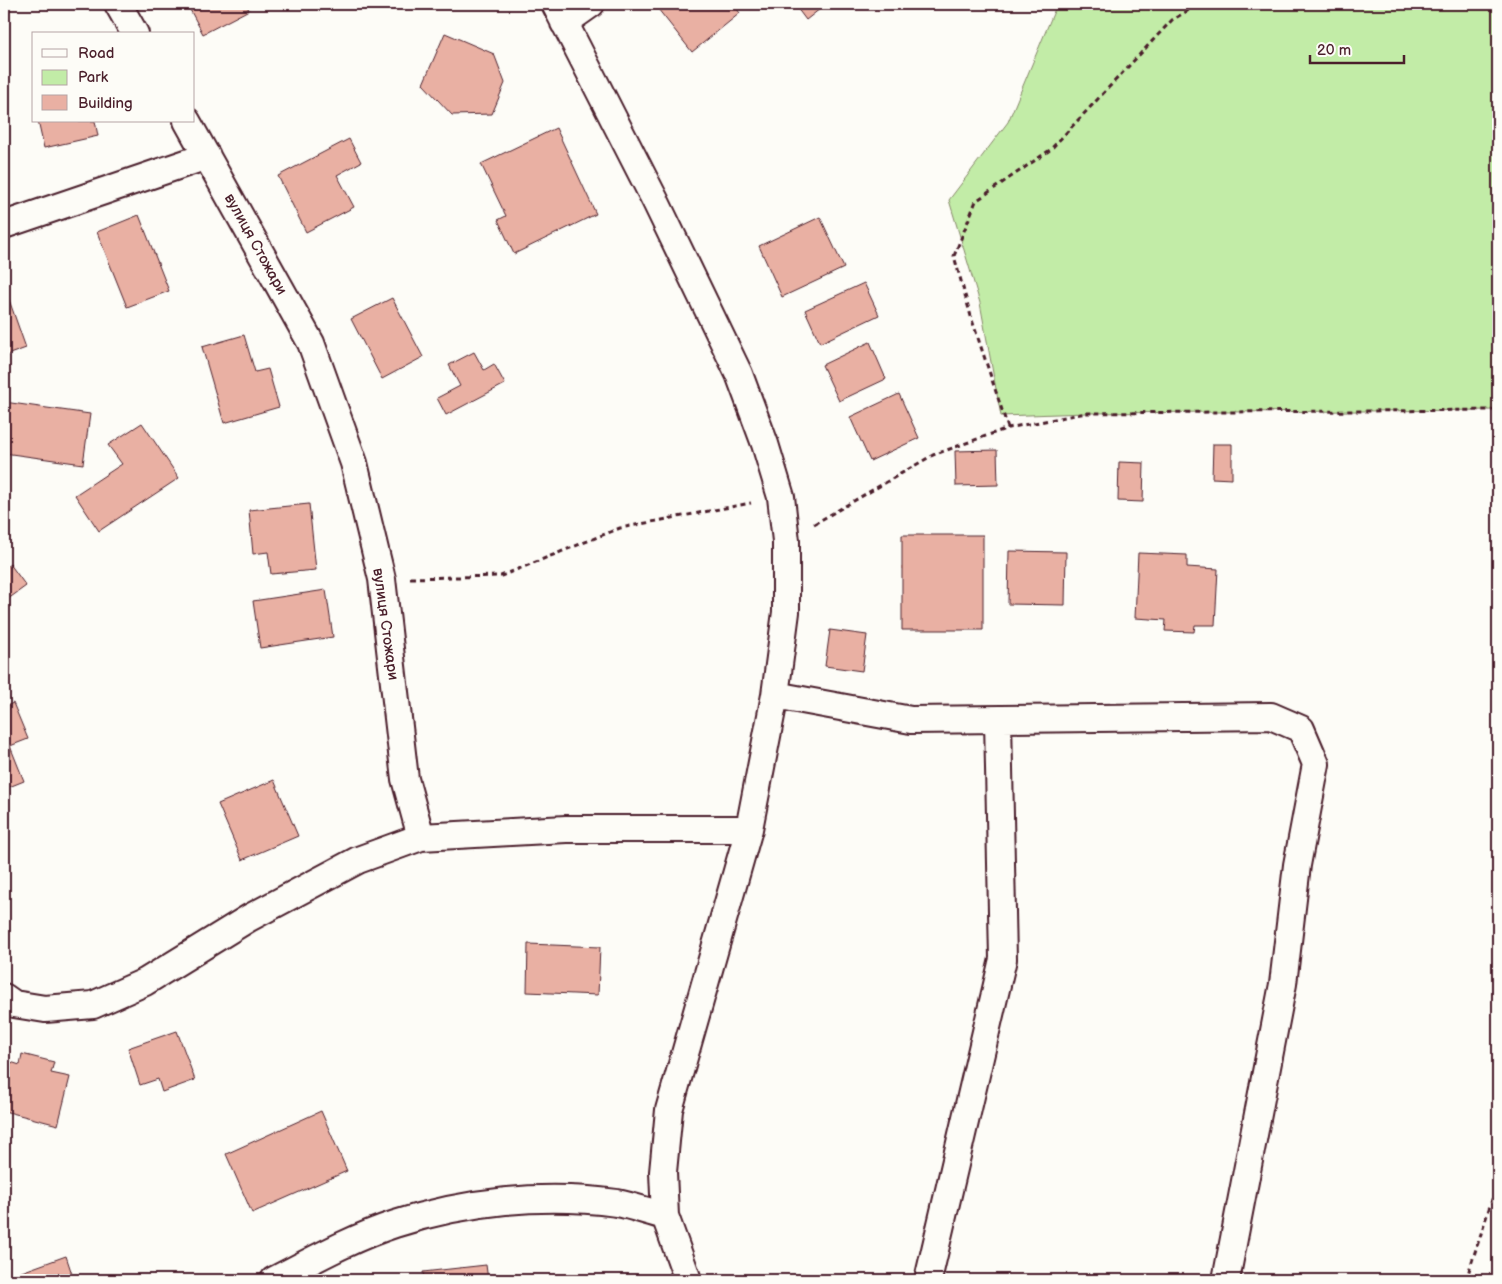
<svg xmlns="http://www.w3.org/2000/svg" width="1502" height="1284" font-family="'Balsamiq Sans',sans-serif">
<rect width="100%" height="100%" fill="#fdfcf7"/>
<filter id="ink" filterUnits="userSpaceOnUse"><feTurbulence type="fractalNoise" baseFrequency=".02" numOctaves="2"/><feDisplacementMap in="SourceGraphic" scale="10" xChannelSelector="R" yChannelSelector="G"/><feConvolveMatrix kernelMatrix="1 2 1 2 8 2 1 2 1" color-interpolation-filters="sRGB"/></filter>
<g filter="url(#ink)">
<!-- green -->
<path fill="#c2eca7" stroke="#868669" d="M1057 4H1498V410L1086 413 1001 416 980 303 949 200 1008 122Z"/>
<!-- building -->
<path fill="#e9b0a3" stroke="#4a1f2b" d="M187 4H246L249 10 203 34Z
M665 4H733L740 13 692 52 658 9Z
M794 4H824L825 5 806 20Z
M445 33 494 54 505 83 492 114 452 115 423 84Z
M38 121H95L98 136 44 148Z
M556 128 596 214 514 254 498 220 506 216 481 164Z
M349 139 361 162 337 175 354 207 306 232 278 176Z
M139 215 169 291 127 307 97 232Z
M820 217 844 268 782 297 759 246Z
M864 283 879 315 820 343 805 310Z
M8 297 26 348 4 356V299Z
M392 298 423 357 382 379 351 319Z
M244 335 255 372 268 369 279 407 224 423 202 347Z
M870 342 886 379 839 401 822 365Z
M474 352 484 370 494 364 505 384 446 415 437 398 460 386 449 365Z
M899 394 919 438 870 461 850 417Z
M4 402 90 414 83 464 4 453Z
M142 423 179 478 99 531 75 495 122 464 108 445Z
M1213 444H1232V479L1212 478Z
M997 450 998 485 956 486 955 451Z
M1119 462 1144 463 1143 502 1118 501Z
M309 504 316 570 271 574 268 552 253 554 249 510Z
M902 535H983V630H902Z
M1009 551 1066 552 1065 605 1008 604Z
M1138 553 1187 555V567L1218 569 1215 625H1195L1194 632 1165 631 1166 620 1135 618Z
M10 564 26 586 4 602V569Z
M326 590 333 637 260 648 253 601Z
M830 630 867 635 862 671 825 666Z
M13 703 28 739 10 746 24 781 4 789V707Z
M274 780 298 836 242 860 218 804Z
M528 944 600 947 598 995 527 992Z
M177 1031 195 1080 162 1092 158 1079 140 1085 128 1048Z
M22 1054 54 1062 51 1073 70 1077 58 1125 4 1111V1060L20 1065Z
M321 1111 347 1171 252 1213 226 1154Z
M66 1256 74 1280H18L16 1274Z
M486 1265 488 1280H424L423 1272Z"/>
<g fill="none" stroke-linecap="round" stroke-linejoin="round">
<defs>
<path id="street" d="M118 4 135 34
M555 4 655 200 739 374 765 444 781 497 786 541V612L775 695 749 829 669 1110 663 1172 665 1216 688 1280
M564 23 591 4
M187 121 311 343 354 463 382 579 405 779 421 837 566 829H749
M4 225 207 156
M775 695 911 720 1271 716 1301 729 1316 764 1297 865 1283 984 1226 1280
M4 997 14 1004 45 1009 93 1005 145 982 249 918 358 860 421 837
M274 1280C313 1260 352 1238 395 1224 466 1201 543 1193 617 1203 633 1206 649 1212 665 1216
M928 1280 1003 959 998 720"/>
</defs>
<!-- street casing -->
<use href="#street" stroke="#4a1f2b" stroke-width="30"/>
<!-- path -->
<path stroke="#4a1f2b" stroke-width="3" stroke-dasharray="5 4" stroke-linecap="butt" d="M1008 428 972 320 954 256 976 201 1050 150 1172 20 1199 4
M814 524 933 455 1008 428 1086 413 1498 410
M410 578 501 576 620 528 751 503
M1466 1280 1498 1181"/>
<!-- street -->
<use href="#street" stroke="#fdfcf7" stroke-width="26"/>
</g>
</g>
<g text-anchor="middle" stroke-width="4" stroke-linejoin="round" paint-order="stroke">
<!-- street labels -->
<g font-size="15" fill="#4a1f2b" stroke="#fdfcf7">
<text transform="translate(256 244) rotate(61)" y="5">вулиця Стожари</text>
<text transform="translate(386 624) rotate(82)" y="5">вулиця Стожари</text>
</g>
</g>
<!-- margin -->
<rect width="1502" height="1284" fill="none" stroke="#fdfcf7" stroke-width="20"/>
<rect x="10" y="10" width="1482" height="1264" fill="none" stroke="#4a1f2b" stroke-width="2" filter="url(#ink)"/>
<!-- legend -->
<rect x="32" y="32" width="162" height="90" fill="#fdfcf7" stroke="#b5a4a5"/>
<rect x="42" y="49" width="25" height="8" fill="#fdfcf7" stroke="#b5a4a5"/>
<text x="78" y="58" font-size="15" fill="#4a1f2b">Road</text>
<rect x="42" y="70" width="25" height="15" fill="#c2eca7" stroke="#b5a4a5"/>
<text x="78" y="82" font-size="15" fill="#4a1f2b">Park</text>
<rect x="42" y="95" width="25" height="15" fill="#e9b0a3" stroke="#b5a4a5"/>
<text x="78" y="108" font-size="15" fill="#4a1f2b">Building</text>
<!-- scale -->
<path d="M1310 55v8h94v-8" fill="none" stroke="#4a1f2b" stroke-width="2.5"/>
<text x="1317" y="55" font-size="15" fill="#4a1f2b" stroke="#fdfcf7" stroke-width="4" paint-order="stroke">20 m</text>
</svg>
